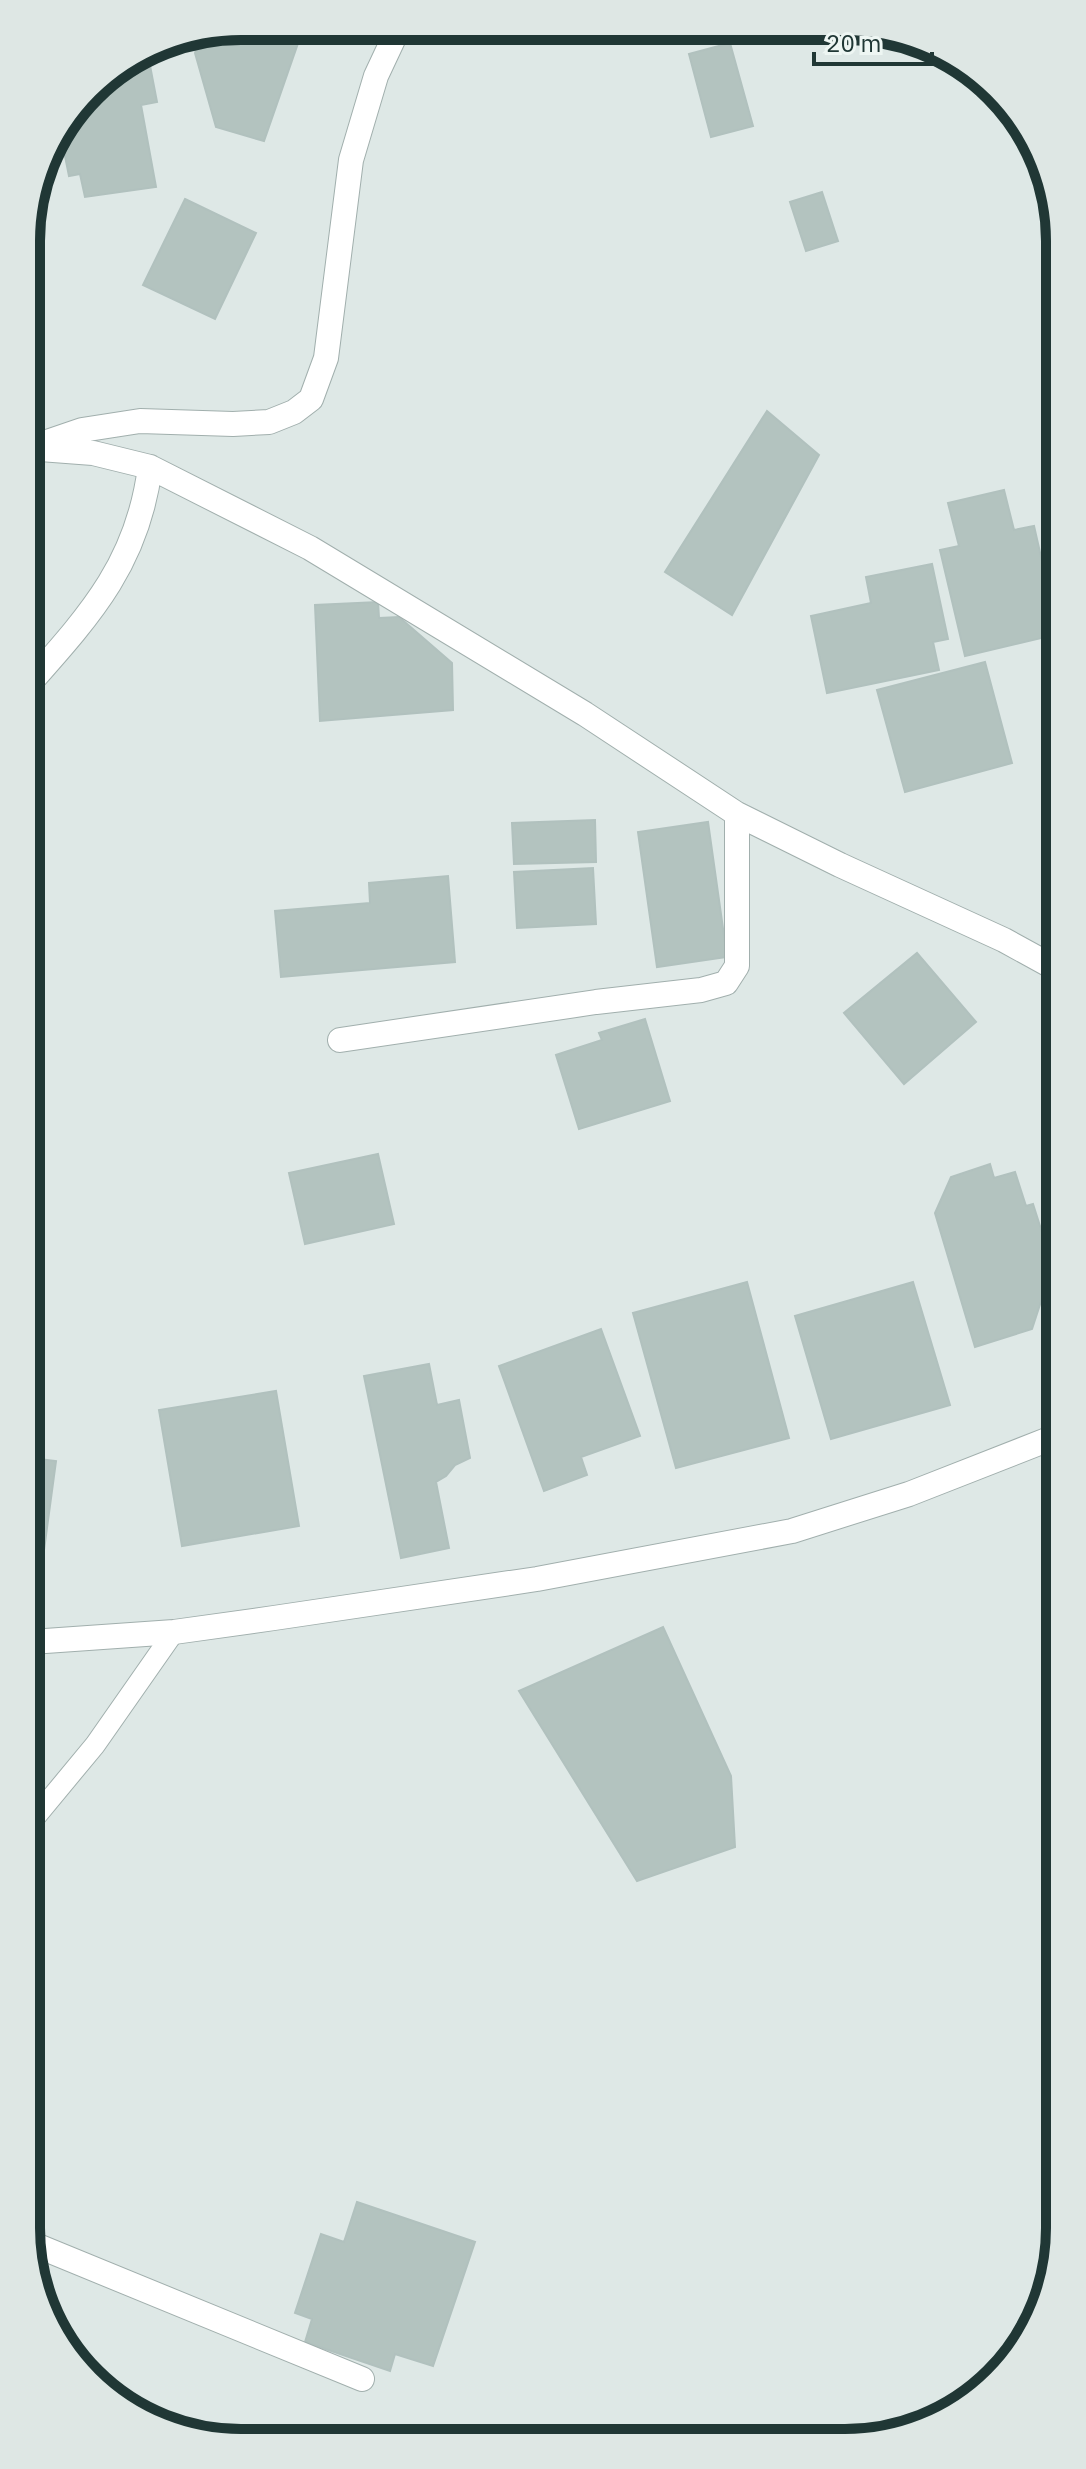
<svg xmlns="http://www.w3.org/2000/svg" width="1086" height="2469" font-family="'IBM Plex Sans',sans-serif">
<rect width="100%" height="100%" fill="#dee8e6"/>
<!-- building -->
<path fill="#b3c3bf" stroke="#b1c1be" stroke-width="2" d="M241 26H304L264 141 216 127 195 53 201 34Z
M730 43 753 126 711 137 689 54Z
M147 50 157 102 141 105 156 187 85 197 80 174 69 176 60 131 99 80Z
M822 192 838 241 806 251 790 202Z
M185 199 256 233 215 319 143 285Z
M767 411 819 455 732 615 665 572Z
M1004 490 1014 530 1034 526 1054 614V635L965 656 940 550 959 546 948 503Z
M932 564 948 639 933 642 939 670 827 693 811 616 871 603 866 577Z
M378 602 379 618 399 617 452 663 453 710 320 721 315 605Z
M985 662 1012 763 905 792 877 690Z
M595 820 596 862 514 864 512 823Z
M708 822 727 957 657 967 638 832Z
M593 868 596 924 517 928 514 872Z
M448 876 455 962 281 977 275 911 370 903 369 883Z
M917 953 976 1022 904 1084 844 1013Z
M645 1019 670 1101 579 1129 556 1055 602 1040 599 1033Z
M378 1154 394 1224 305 1244 289 1173Z
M990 1164 994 1178 1015 1172 1026 1206 1033 1204 1045 1242 1046 1286 1032 1329 975 1347 935 1213 951 1177Z
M747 1282 789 1438 676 1468 633 1313Z
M913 1282 950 1405 831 1439 795 1316Z
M601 1329 640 1436 581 1457 587 1475 544 1491 499 1366Z
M429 1364 437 1405 459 1400 470 1458 455 1465 446 1476 436 1482 449 1548 401 1558 364 1376Z
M276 1391 299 1526 182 1546 159 1410Z
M31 1458 56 1461 42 1565H31Z
M663 1627 731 1776 735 1847 637 1881 519 1691Z
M357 2202 475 2242 433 2366 395 2354 390 2371 305 2342 312 2319 295 2313 321 2234 344 2242Z"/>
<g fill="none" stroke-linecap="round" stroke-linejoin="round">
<defs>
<path id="lane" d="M32 1821 95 1745 174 1632"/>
<path id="street" d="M41 444 82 430 140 421 233 424 269 422 294 412 311 399 326 358 351 160 376 76 399 27
M27 448 93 453 150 467 310 548 585 714 737 814 840 865 1004 940 1055 968
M28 685C90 615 138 563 150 467
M340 1040 596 1002 701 990 726 983 737 966V814
M31 1642 174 1632 274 1618 537 1579 792 1531 909 1494 1057 1436
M33 2244 362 2379"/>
</defs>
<!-- lane casing -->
<use href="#lane" stroke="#a1afad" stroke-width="22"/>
<!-- street casing -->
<use href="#street" stroke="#a1afad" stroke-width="26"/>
<!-- lane -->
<use href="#lane" stroke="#fff" stroke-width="20"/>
<!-- street -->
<use href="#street" stroke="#fff" stroke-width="24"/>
</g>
<!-- crop -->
<path d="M0 0H1086V2469H0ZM241 40H845A201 201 0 0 1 1046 241V2228A201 201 0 0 1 845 2429H241A201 201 0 0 1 40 2228V241A201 201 0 0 1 241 40Z" fill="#dee7e4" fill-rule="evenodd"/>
<path fill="none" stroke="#203735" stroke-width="10" d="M241 40H845A201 201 0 0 1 1046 241V2228A201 201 0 0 1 845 2429H241A201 201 0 0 1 40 2228V241A201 201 0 0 1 241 40Z"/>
<!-- scale -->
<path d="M814 52v12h118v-12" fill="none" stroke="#203735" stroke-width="4"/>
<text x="826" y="52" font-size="24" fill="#203735" stroke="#eef6f3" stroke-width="6" paint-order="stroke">20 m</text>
</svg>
